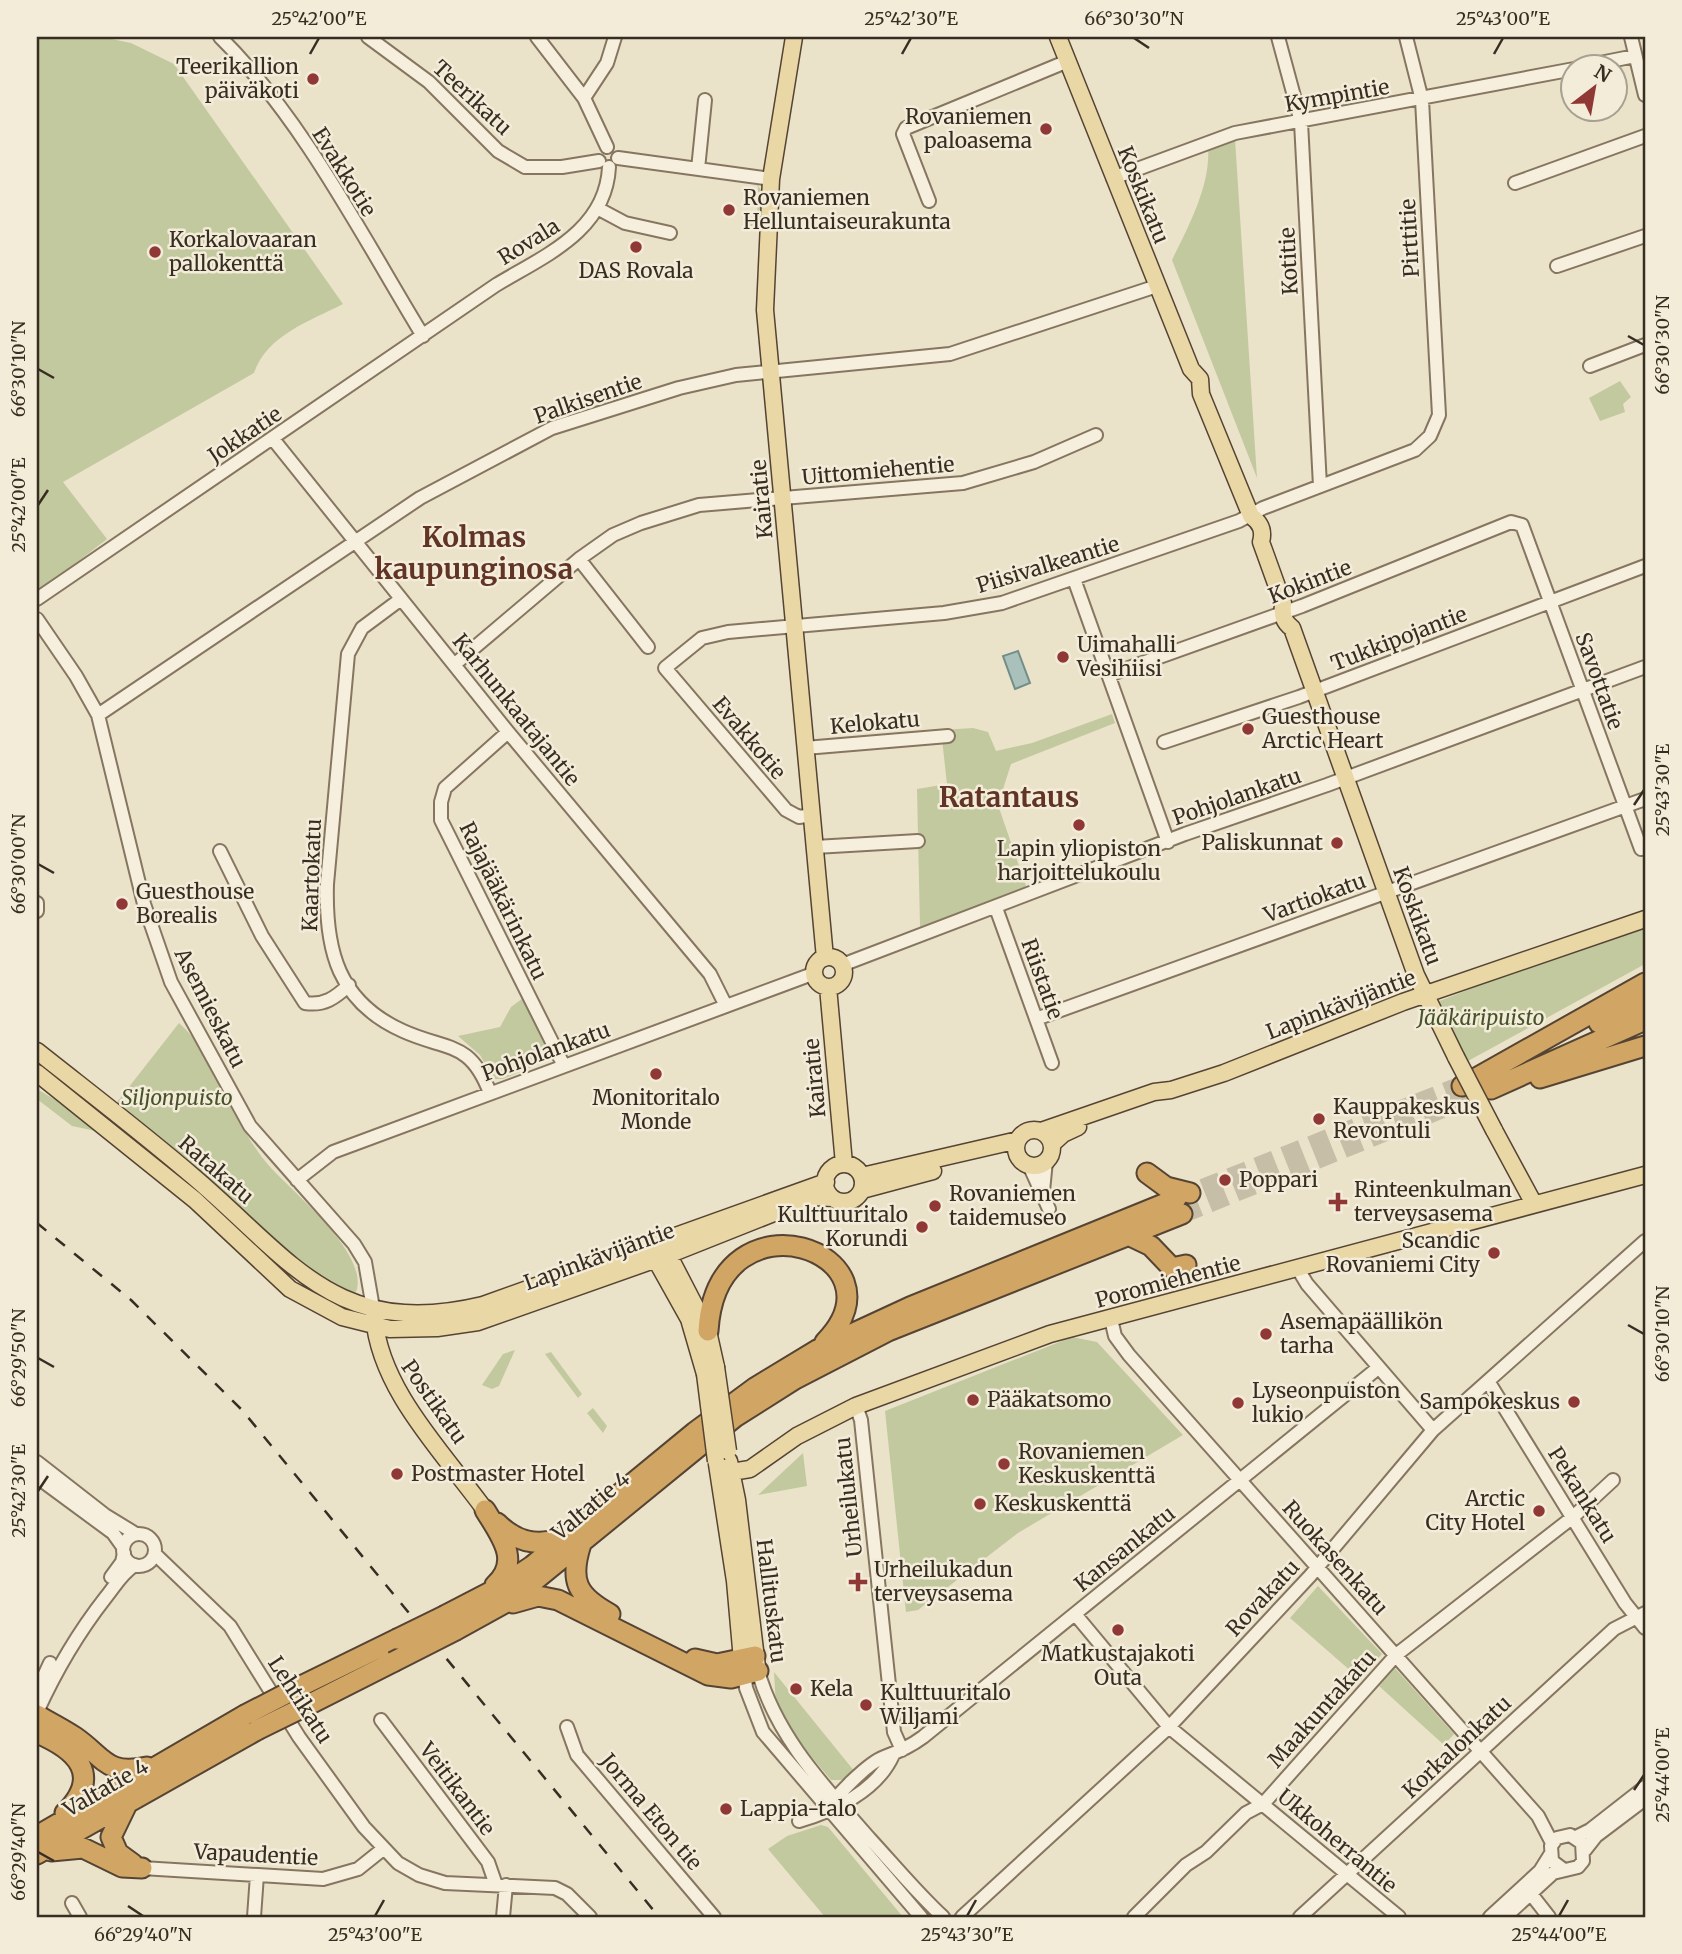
<svg xmlns="http://www.w3.org/2000/svg" width="1682" height="1954" font-family="Merriweather,serif">
<rect width="100%" height="100%" fill="#ebe2ca"/>
<!-- green -->
<path fill="#c2c99f" d="M37 37H102L131 43 174 64 343 304C310 321 267 335 254 373L63 482 107 539 40 591 37 588Z
M1235 139 1257 478 1172 260C1188 227 1211 185 1208 147Z
M754 181 762 191 759 226 756 230 743 231 744 225 757 220 758 187Z
M1620 381 1631 397 1623 404 1625 412 1600 421 1589 398Z
M1112 714 1115 723 1011 764 998 805 1027 889 920 927 917 789 947 784 941 730 973 728 988 732 996 751 1032 743Z
M1645 920V964L1468 1061 1437 1002Z
M523 998 553 1058 503 1079H494L480 1055 458 1036 500 1027 511 1007Z
M179 1023C221 1061 231 1124 271 1168 295 1194 370 1255 356 1292L340 1290 315 1277 114 1106Z
M37 1089 64 1105 96 1131 72 1126 37 1099Z
M1072 1337 1097 1342 1183 1435 1018 1533 918 1610 906 1612 885 1411Z
M515 1350 499 1386 492 1389 482 1385 503 1354Z
M551 1352 582 1394 578 1398 545 1354Z
M593 1408 607 1426 603 1433 587 1413Z
M803 1453 807 1486 758 1495Z
M1318 1586 1382 1654 1360 1679 1290 1618Z
M1394 1667 1454 1734 1444 1745 1379 1686Z
M774 1672 855 1772 843 1780H831L788 1729 776 1706Z
M821 1825 828 1827 903 1917H825L768 1849 787 1836Z"/>
<!-- water -->
<path fill="#aac0ba" stroke="#718e88" stroke-width="2" d="M1018 651 1030 683 1015 689 1003 656Z"/>
<g fill="none" stroke-linecap="round" stroke-linejoin="round">
<!-- highway-tunnel -->
<path stroke="#c7bea8" stroke-width="19" stroke-dasharray="19 10" stroke-linecap="butt" d="M1176 1199 1478 1079
M1182 1214 1491 1089"/>
<defs>
<path id="minor" d="M220 37C303 119 362 236 423 336
M368 37 429 82 498 151 525 167H562L599 161
M537 37 584 98 607 147
M1278 37 1301 122 1320 486
M1631 37 1645 95
M1585 66 1635 56
M584 98 607 63 615 37
M618 158 771 179
M698 169 705 100
M1113 178 1235 133 1574 69
M1515 183 1645 136
M929 201 903 134 906 128 1068 61
M597 208 625 223 670 233
M1557 266 1645 236
M1590 366 1645 345
M273 439 508 732 710 974 726 1006
M579 559 648 647
M1074 579 1168 842
M37 599 496 285C544 256 606 231 609 167
M401 599 362 628 348 654 327 884C325 950 338 1002 403 1031 447 1051 470 1040 490 1093
M37 619 76 676 98 715 144 904 171 982 250 1126 354 1244 365 1262 373 1308
M455 664 579 559 613 535 641 523 699 505 963 483 1034 462 1096 435
M1109 675 1302 606 1511 522 1522 525 1641 849
M98 715 420 498 552 428 679 388 736 375 950 354 1157 286
M508 732 445 788 441 802V820L564 1066
M1164 742 1299 697 1645 566
M805 748 948 736
M813 815 799 817 786 810 665 668 702 638 728 632 944 613 1002 603 1239 521 1263 508 1415 450 1430 436 1439 415 1422 100 1406 37
M815 847 918 841
M220 851 262 936 305 1003C324 1006 335 998 349 985
M37 903V911
M996 908 1052 1063
M842 965 1185 834 1327 785 1645 667
M1036 1019 1645 799
M1029 1165 1049 1209
M297 1180 333 1152 815 973
M1043 1191 1046 1161
M1298 1269 1307 1284 1433 1430
M1111 1319 1115 1336 1129 1355 1538 1816 1552 1843
M1488 1381 1625 1603 1645 1628
M856 1406 861 1420 894 1732 902 1750
M37 1462 105 1515 136 1534
M37 1477 113 1533 123 1547
M123 1550a16 16 0 1 1 32 0a16 16 0 1 1-32 0Z
M155 1554 230 1626 299 1737 364 1827 398 1863 419 1875 445 1883 555 1888 567 1894 590 1917
M111 1577 122 1562 124 1553
M1075 1614 1169 1727 1399 1917
M744 1668 746 1688 763 1732 921 1917
M758 1671C777 1738 825 1787 870 1839 894 1865 917 1893 943 1917
M37 1691 50 1663
M37 1712C56 1670 77 1634 106 1597 115 1586 122 1573 135 1565
M381 1720 488 1862 496 1885
M567 1727 577 1755 714 1917
M827 1811C835 1796 868 1763 884 1757 898 1752 911 1746 923 1737L1378 1368
M799 1821C834 1811 877 1791 893 1755
M1576 1837 1590 1830 1645 1787
M1585 1850 1596 1836 1645 1799
M142 1868 323 1879 358 1869 383 1849
M1531 1894 1549 1917
M72 1903 80 1917
M254 1917 257 1875
M503 1917 506 1885
M962 1917 1169 1727 1310 1576 1433 1430 1645 1241
M1134 1917 1186 1865 1206 1852 1246 1813 1263 1804 1396 1655 1573 1517 1613 1480
M1300 1917 1614 1629 1645 1613
M1490 1917 1540 1871 1550 1855
M1505 1917 1553 1873 1578 1867 1583 1861 1582 1843 1570 1835 1557 1838 1551 1846 1552 1861 1564 1870"/>
<path id="major" d="M794 37 771 179 765 310 825 958
M1058 37 1191 369 1200 379 1201 394 1251 516C1261 523 1264 531 1261 542L1283 603C1282 614 1283 622 1292 628L1416 975 1456 1057
M814 972a15 15 0 1 1 30 0a15 15 0 1 1-30 0Z
M828 987 844 1164
M37 1051C90 1093 144 1134 195 1178 292 1261 337 1340 483 1305L826 1182
M37 1073 195 1200 290 1289 342 1317 390 1329 437 1328 478 1322 668 1255 814 1197 832 1198
M1016 1148a18 18 0 1 1 36 0a18 18 0 1 1-36 0Z
M1494 1130 1534 1204
M1041 1131 1154 1092 1171 1090 1224 1073 1403 1002 1645 919
M1052 1144 1063 1134 1078 1127
M825 1183a19 19 0 1 1 38 0a19 19 0 1 1-38 0Z
M862 1176 1018 1140
M862 1190 933 1171
M665 1248 708 1331 716 1367
M652 1253 689 1319 705 1374
M374 1317C380 1390 443 1452 485 1510
M729 1461 737 1500 757 1667
M717 1464 735 1581 742 1660
M719 1474 750 1469 797 1436 856 1406 1050 1334 1645 1175"/>
<path id="highway" d="M1599 1023 1645 1002
M1540 1078 1645 1046
M1462 1086 1645 983
M1491 1089 1645 1020
M1147 1173 1166 1187 1190 1193
M1128 1235 1151 1246 1172 1268 1186 1265
M708 1331C717 1184 911 1253 825 1342
M485 1510C500 1535 522 1561 495 1585
M497 1523C516 1542 537 1547 561 1538
M581 1544C569 1581 577 1596 610 1614
M513 1603 538 1596 558 1600 708 1675 731 1678 758 1671
M446 1615 502 1586 532 1566 695 1432 756 1387 817 1350 910 1307 1176 1199
M456 1630 512 1599 735 1417 795 1379 888 1331 1182 1214
M695 1659 717 1664 755 1656
M301 1686 397 1639
M312 1703 393 1662
M37 1715C49 1722 63 1729 75 1737 104 1757 106 1776 147 1767
M37 1733C77 1750 103 1775 65 1813
M126 1806 111 1837 118 1853 133 1864
M37 1836 245 1715
M51 1851 83 1848 122 1867 142 1868
M37 1854 257 1730"/>
</defs>
<!-- minor casing -->
<use href="#minor" stroke="#867660" stroke-width="16"/>
<!-- major casing -->
<use href="#major" stroke="#543" stroke-width="19"/>
<!-- highway casing -->
<use href="#highway" stroke="#543" stroke-width="23"/>
<!-- minor -->
<use href="#minor" stroke="#f6efdd" stroke-width="12"/>
<!-- major -->
<use href="#major" stroke="#ead7a6" stroke-width="16"/>
<!-- highway -->
<use href="#highway" stroke="#d1a564" stroke-width="19"/>
<!-- rail -->
<path stroke="#382d22" stroke-width="2.5" stroke-dasharray="12 12" stroke-linecap="butt" d="M37 1223 131 1300 242 1410 659 1917"/>
<defs>
<path id="major-bridge" d="M1456 1057 1494 1130
M716 1367 728 1451
M705 1374 716 1461"/>
<path id="highway-bridge" d="M397 1639 446 1615
M393 1662 456 1630
M245 1715 301 1686
M257 1730 312 1703"/>
</defs>
<!-- major-bridge casing -->
<use href="#major-bridge" stroke="#543" stroke-width="19" stroke-linecap="butt"/>
<!-- highway-bridge casing -->
<use href="#highway-bridge" stroke="#543" stroke-width="23" stroke-linecap="butt"/>
<!-- major-bridge -->
<use href="#major-bridge" stroke="#ead7a6" stroke-width="16"/>
<!-- highway-bridge -->
<use href="#highway-bridge" stroke="#d1a564" stroke-width="19"/>
</g>
<!-- ticks -->
<path fill="none" stroke="#382d22" stroke-width="2.5" d="M1134 38 1149 48M310 54 319 38M902 54 911 38M1494 54 1503 38M1628 336 1644 345M38 369 54 378M38 505 48 490M1634 805 1644 790M38 864 54 873M1628 1325 1644 1334M38 1358 54 1367M38 1491 48 1476M1634 1790 1644 1775M38 1852 54 1861M128 1906 143 1916M375 1916 384 1900M967 1916 976 1900M1559 1916 1568 1900"/>
<!-- markers -->
<g fill="#903835" stroke="#f3ecd9" stroke-width="2.5">
<circle cx="313" cy="79" r="7"/>
<circle cx="1046" cy="129" r="7"/>
<circle cx="729" cy="210" r="7"/>
<circle cx="636" cy="247" r="7"/>
<circle cx="155" cy="252" r="7"/>
<circle cx="1063" cy="657" r="7"/>
<circle cx="1248" cy="729" r="7"/>
<circle cx="1079" cy="825" r="7"/>
<circle cx="1337" cy="843" r="7"/>
<circle cx="122" cy="904" r="7"/>
<circle cx="656" cy="1074" r="7"/>
<circle cx="1319" cy="1119" r="7"/>
<circle cx="1225" cy="1180" r="7"/>
<path d="M1334.5 1191.5h7v7h7v7h-7v7h-7v-7h-7v-7h7z"/>
<circle cx="935" cy="1206" r="7"/>
<circle cx="922" cy="1227" r="7"/>
<circle cx="1494" cy="1253" r="7"/>
<circle cx="1266" cy="1334" r="7"/>
<circle cx="973" cy="1400" r="7"/>
<circle cx="1574" cy="1402" r="7"/>
<circle cx="1238" cy="1403" r="7"/>
<circle cx="1004" cy="1464" r="7"/>
<circle cx="397" cy="1474" r="7"/>
<circle cx="980" cy="1504" r="7"/>
<circle cx="1539" cy="1511" r="7"/>
<path d="M854.5 1571.5h7v7h7v7h-7v7h-7v-7h-7v-7h7z"/>
<circle cx="1118" cy="1630" r="7"/>
<circle cx="796" cy="1689" r="7"/>
<circle cx="866" cy="1705" r="7"/>
<circle cx="726" cy="1809" r="7"/>
</g>
<g text-anchor="middle" stroke-width="5" stroke-linejoin="round" paint-order="stroke">
<!-- poi labels -->
<g font-size="21" fill="#382d22" stroke="#f3ecd9" text-anchor="start">
<text x="299" y="74" text-anchor="end">Teerikallion<tspan x="299" dy="24">päiväkoti</tspan></text>
<text x="1032" y="124" text-anchor="end">Rovaniemen<tspan x="1032" dy="24">paloasema</tspan></text>
<text x="743" y="205">Rovaniemen<tspan x="743" dy="24">Helluntaiseurakunta</tspan></text>
<text x="169" y="247">Korkalovaaran<tspan x="169" dy="24">pallokenttä</tspan></text>
<text x="636" y="278" text-anchor="middle">DAS Rovala</text>
<text x="1077" y="652">Uimahalli<tspan x="1077" dy="24">Vesihiisi</tspan></text>
<text x="1262" y="724">Guesthouse<tspan x="1262" dy="24">Arctic Heart</tspan></text>
<text x="1323" y="850" text-anchor="end">Paliskunnat</text>
<text x="1079" y="856" text-anchor="middle">Lapin yliopiston<tspan x="1079" dy="24">harjoittelukoulu</tspan></text>
<text x="136" y="899">Guesthouse<tspan x="136" dy="24">Borealis</tspan></text>
<text x="656" y="1105" text-anchor="middle">Monitoritalo<tspan x="656" dy="24">Monde</tspan></text>
<text x="1333" y="1114">Kauppakeskus<tspan x="1333" dy="24">Revontuli</tspan></text>
<text x="1239" y="1187">Poppari</text>
<text x="1354" y="1197">Rinteenkulman<tspan x="1354" dy="24">terveysasema</tspan></text>
<text x="949" y="1201">Rovaniemen<tspan x="949" dy="24">taidemuseo</tspan></text>
<text x="908" y="1222" text-anchor="end">Kulttuuritalo<tspan x="908" dy="24">Korundi</tspan></text>
<text x="1480" y="1248" text-anchor="end">Scandic<tspan x="1480" dy="24">Rovaniemi City</tspan></text>
<text x="1280" y="1329">Asemapäällikön<tspan x="1280" dy="24">tarha</tspan></text>
<text x="1252" y="1398">Lyseonpuiston<tspan x="1252" dy="24">lukio</tspan></text>
<text x="987" y="1407">Pääkatsomo</text>
<text x="1560" y="1409" text-anchor="end">Sampokeskus</text>
<text x="1018" y="1459">Rovaniemen<tspan x="1018" dy="24">Keskuskenttä</tspan></text>
<text x="411" y="1481">Postmaster Hotel</text>
<text x="1525" y="1506" text-anchor="end">Arctic<tspan x="1525" dy="24">City Hotel</tspan></text>
<text x="994" y="1511">Keskuskenttä</text>
<text x="874" y="1577">Urheilukadun<tspan x="874" dy="24">terveysasema</tspan></text>
<text x="1118" y="1661" text-anchor="middle">Matkustajakoti<tspan x="1118" dy="24">Outa</tspan></text>
<text x="810" y="1696">Kela</text>
<text x="880" y="1700">Kulttuuritalo<tspan x="880" dy="24">Wiljami</tspan></text>
<text x="740" y="1816">Lappia-talo</text>
</g>
<!-- street labels -->
<g font-size="21" fill="#382d22" stroke="#f3ecd9">
<text transform="translate(1337 96) rotate(-10)" y="7">Kympintie</text>
<text transform="translate(472 98) rotate(43)" y="7">Teerikatu</text>
<text transform="translate(344 172) rotate(58)" y="7">Evakkotie</text>
<text transform="translate(1143 195) rotate(68)" y="7">Koskikatu</text>
<text transform="translate(1410 238) rotate(-93)" y="7">Pirttitie</text>
<text transform="translate(529 242) rotate(-32)" y="7">Rovala</text>
<text transform="translate(1289 261) rotate(-93)" y="7">Kotitie</text>
<text transform="translate(588 399) rotate(-19)" y="7">Palkisentie</text>
<text transform="translate(245 435) rotate(-34)" y="7">Jokkatie</text>
<text transform="translate(878 471) rotate(-5)" y="7">Uittomiehentie</text>
<text transform="translate(762 499) rotate(-95)" y="7">Kairatie</text>
<text transform="translate(1048 565) rotate(-17)" y="7">Piisivalkeantie</text>
<text transform="translate(1310 582) rotate(-21)" y="7">Kokintie</text>
<text transform="translate(1399 639) rotate(-21)" y="7">Tukkipojantie</text>
<text transform="translate(1599 681) rotate(70)" y="7">Savottatie</text>
<text transform="translate(516 710) rotate(51)" y="7">Karhunkaatajantie</text>
<text transform="translate(875 723) rotate(-5)" y="7">Kelokatu</text>
<text transform="translate(749 738) rotate(50)" y="7">Evakkotie</text>
<text transform="translate(1237 797) rotate(-19)" y="7">Pohjolankatu</text>
<text transform="translate(312 875) rotate(-88)" y="7">Kaartokatu</text>
<text transform="translate(1315 898) rotate(-20)" y="7">Vartiokatu</text>
<text transform="translate(503 901) rotate(64)" y="7">Rajajääkärinkatu</text>
<text transform="translate(1417 916) rotate(70)" y="7">Koskikatu</text>
<text transform="translate(1042 979) rotate(70)" y="7">Riistatie</text>
<text transform="translate(1341 1005) rotate(-21)" y="7">Lapinkävijäntie</text>
<text transform="translate(210 1008) rotate(63)" y="7">Asemieskatu</text>
<text transform="translate(546 1052) rotate(-20)" y="7">Pohjolankatu</text>
<text transform="translate(815 1078) rotate(-95)" y="7">Kairatie</text>
<text transform="translate(216 1170) rotate(41)" y="7">Ratakatu</text>
<text transform="translate(599 1257) rotate(-20)" y="7">Lapinkävijäntie</text>
<text transform="translate(1168 1282) rotate(-15)" y="7">Poromiehentie</text>
<text transform="translate(434 1402) rotate(55)" y="7">Postikatu</text>
<text transform="translate(1582 1495) rotate(58)" y="7">Pekankatu</text>
<text transform="translate(849 1497) rotate(-96)" y="7">Urheilukatu</text>
<text transform="translate(591 1506) rotate(-40)" y="7">Valtatie 4</text>
<text transform="translate(1125 1549) rotate(-39)" y="7">Kansankatu</text>
<text transform="translate(1335 1558) rotate(48)" y="7">Ruokasenkatu</text>
<text transform="translate(1263 1598) rotate(-47)" y="7">Rovakatu</text>
<text transform="translate(771 1601) rotate(83)" y="7">Hallituskatu</text>
<text transform="translate(300 1700) rotate(57)" y="7">Lehtikatu</text>
<text transform="translate(1322 1709) rotate(-48)" y="7">Maakuntakatu</text>
<text transform="translate(1457 1747) rotate(-43)" y="7">Korkalonkatu</text>
<text transform="translate(106 1788) rotate(-30)" y="7">Valtatie 4</text>
<text transform="translate(457 1789) rotate(53)" y="7">Veitikantie</text>
<text transform="translate(651 1812) rotate(50)" y="7">Jorma Eton tie</text>
<text transform="translate(1337 1841) rotate(40)" y="7">Ukkoherrantie</text>
<text transform="translate(256 1855) rotate(3)" y="7">Vapaudentie</text>
</g>
<!-- park labels -->
<g font-size="21" font-style="italic" fill="#47532b" stroke="#f3ecd9">
<text x="1481" y="1025">Jääkäripuisto</text>
<text x="177" y="1105">Siljonpuisto</text>
</g>
<!-- district labels -->
<g font-size="28" font-weight="bold" fill="#613425" stroke="#f3ecd9">
<text x="474" y="547">Kolmas<tspan x="474" dy="32">kaupunginosa</tspan></text>
<text x="1009" y="807">Ratantaus</text>
</g>
</g>
<!-- border -->
<rect width="1682" height="1954" fill="none" stroke="#f3ecd9" stroke-width="77"/>
<!-- north arrow -->
<g transform="translate(1594 88) rotate(31)"><circle r="33" fill="#f3ecd9" stroke="#a8a090" stroke-width="2"/>
<path d="M0-5L12 26L0 18L-12 26Z" fill="#903835"/>
<text y="-10" font-size="19" font-weight="bold" text-anchor="middle" fill="#382d22">N</text>
</g>
<rect x="38" y="38" width="1606" height="1878" fill="none" stroke="#382d22" stroke-width="2.5"/>
<g font-size="18" text-anchor="middle" fill="#382d22">
<text x="319" y="25">25°42'00"E</text>
<text x="911" y="25">25°42'30"E</text>
<text x="1134" y="25">66°30'30"N</text>
<text x="1503" y="25">25°43'00"E</text>
<text transform="translate(1663 345) rotate(-90)" y="6">66°30'30"N</text>
<text transform="translate(19 369) rotate(-90)" y="6">66°30'10"N</text>
<text transform="translate(19 505) rotate(-90)" y="6">25°42'00"E</text>
<text transform="translate(1663 790) rotate(-90)" y="6">25°43'30"E</text>
<text transform="translate(19 864) rotate(-90)" y="6">66°30'00"N</text>
<text transform="translate(1663 1334) rotate(-90)" y="6">66°30'10"N</text>
<text transform="translate(19 1358) rotate(-90)" y="6">66°29'50"N</text>
<text transform="translate(19 1491) rotate(-90)" y="6">25°42'30"E</text>
<text transform="translate(1663 1775) rotate(-90)" y="6">25°44'00"E</text>
<text transform="translate(19 1852) rotate(-90)" y="6">66°29'40"N</text>
<text x="143" y="1941">66°29'40"N</text>
<text x="375" y="1941">25°43'00"E</text>
<text x="967" y="1941">25°43'30"E</text>
<text x="1559" y="1941">25°44'00"E</text>
</g>
</svg>
